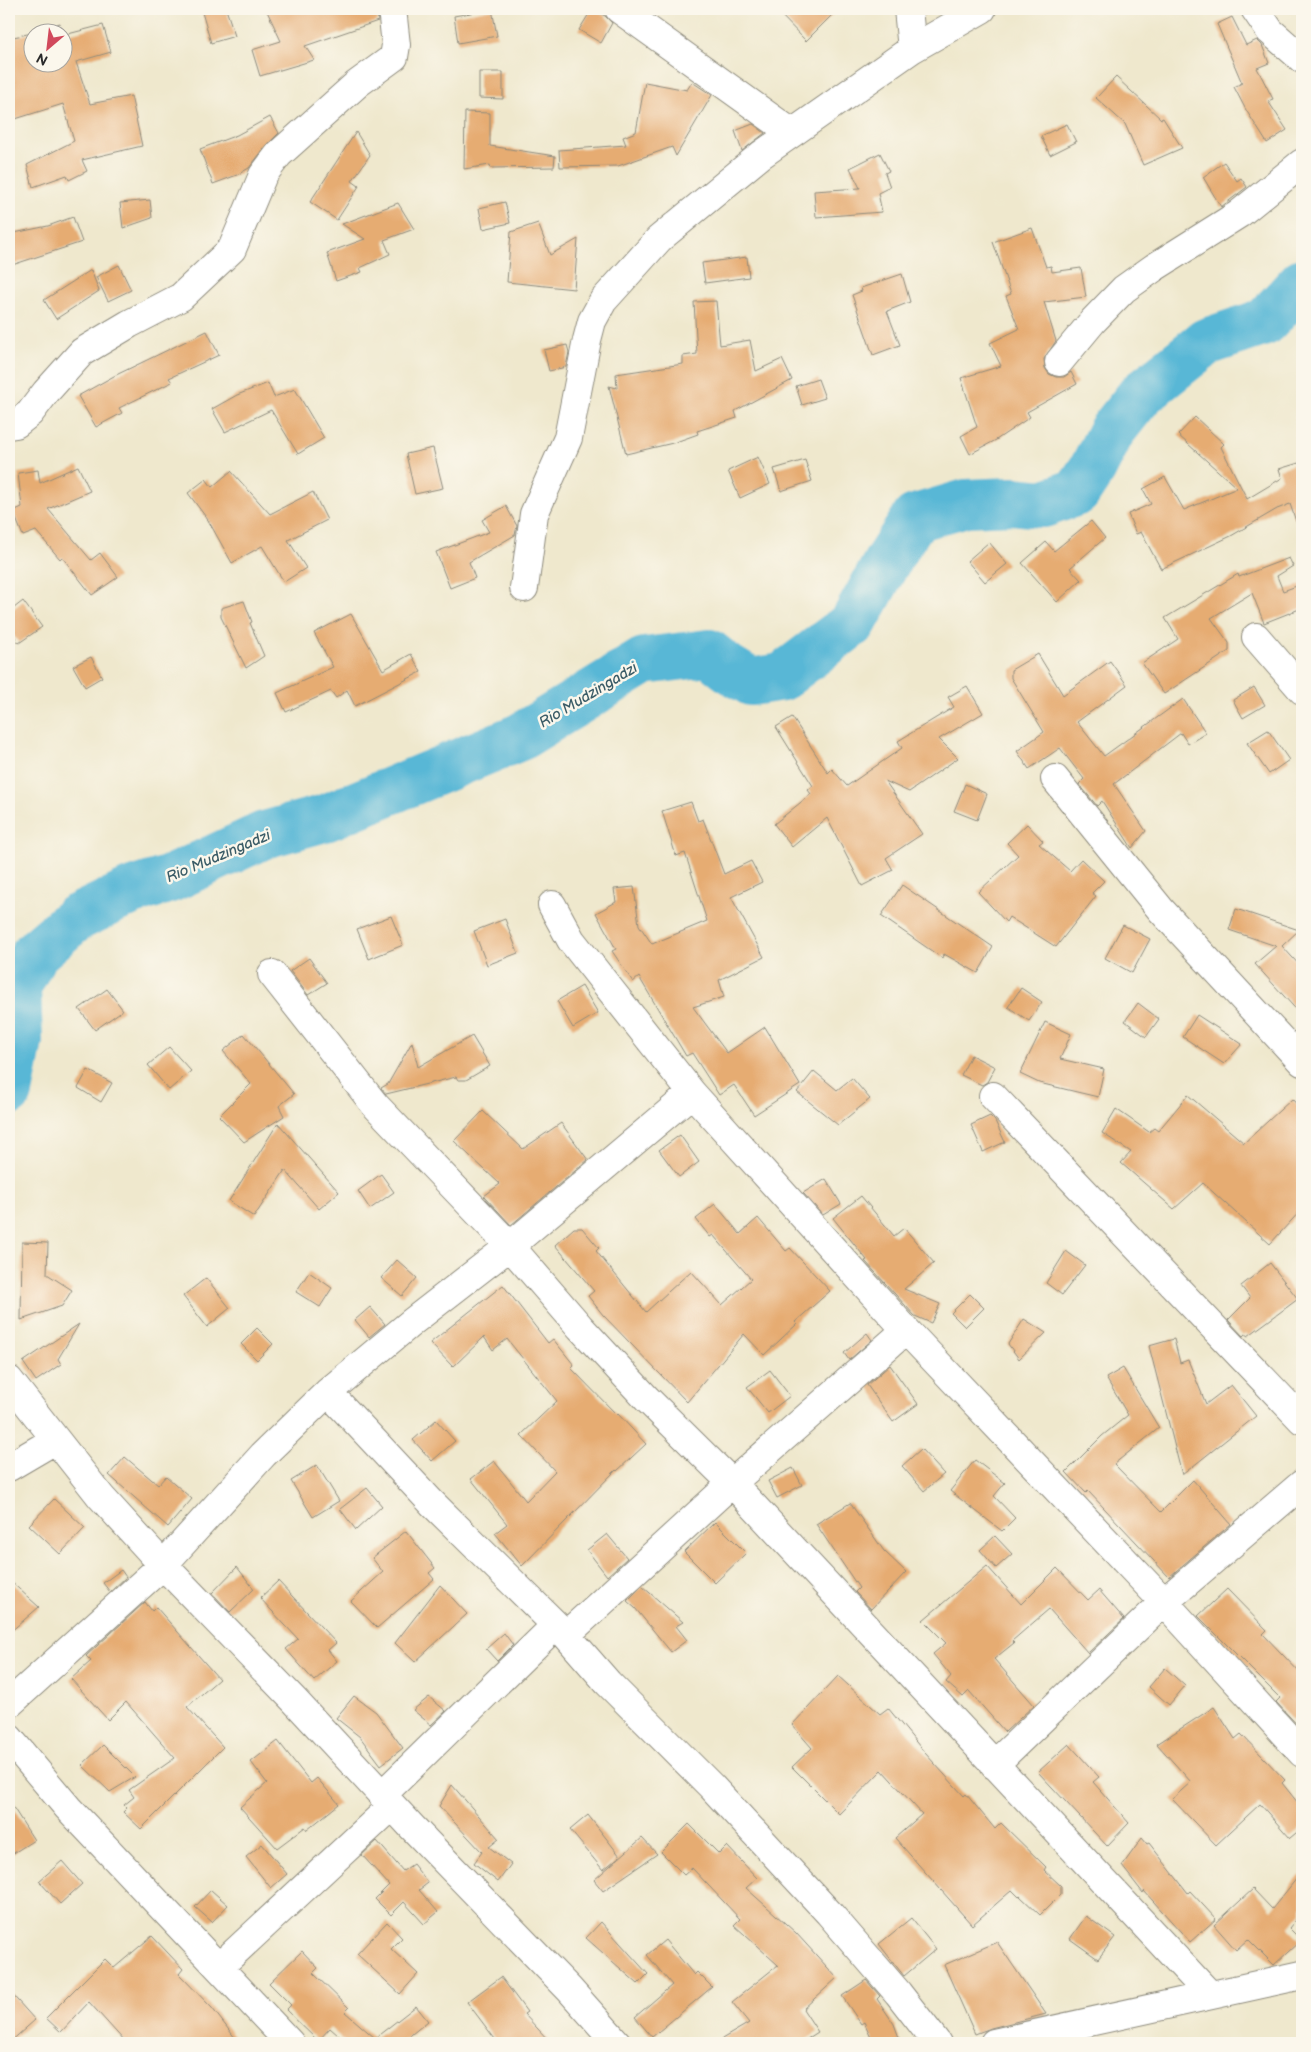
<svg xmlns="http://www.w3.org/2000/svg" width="1311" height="2052" font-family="'Balsamiq Sans',sans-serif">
<rect width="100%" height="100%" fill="#fbf7ec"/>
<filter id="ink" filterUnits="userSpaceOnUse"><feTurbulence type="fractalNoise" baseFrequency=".02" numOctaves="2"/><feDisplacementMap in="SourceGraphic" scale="10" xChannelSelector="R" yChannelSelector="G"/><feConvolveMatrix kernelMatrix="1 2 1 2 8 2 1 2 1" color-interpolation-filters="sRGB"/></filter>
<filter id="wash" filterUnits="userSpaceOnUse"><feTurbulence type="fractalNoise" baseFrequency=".0096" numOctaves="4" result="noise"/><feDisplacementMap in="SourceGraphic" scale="20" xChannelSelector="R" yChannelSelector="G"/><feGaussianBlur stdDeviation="1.12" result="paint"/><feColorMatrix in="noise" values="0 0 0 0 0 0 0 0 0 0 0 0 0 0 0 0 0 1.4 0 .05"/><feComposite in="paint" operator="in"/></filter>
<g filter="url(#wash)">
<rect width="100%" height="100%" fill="#efe8cd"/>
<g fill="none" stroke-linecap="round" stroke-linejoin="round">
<!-- river -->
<path stroke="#58b7d6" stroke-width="48" d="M9 1092 19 1041 17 988 34 954 76 918 130 892 170 879 264 835 325 818 520 737 644 661 709 653 728 668 751 682 782 677 853 623 889 558 915 518 966 503 1012 501 1043 504 1077 492 1093 468 1111 432 1141 394 1206 342 1265 322 1302 282"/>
</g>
<g id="blocks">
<!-- building -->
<path fill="#e6ac72" d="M201 9H226L235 36 211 43Z
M266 9H377L378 21 305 46 314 60 260 76 252 50 281 41Z
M492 9 497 36 458 43 454 16Z
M592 9 605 16 612 23 601 43 579 30Z
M775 9H838L806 41Z
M1232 17 1246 45 1257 40 1262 45 1269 63 1257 68 1273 99 1268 101 1287 130 1267 143 1246 110 1234 87 1242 83 1217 24Z
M60 23 64 35 103 25 111 52 76 62 90 104 131 96 142 146 82 160 87 171 69 180 67 175 33 187 27 165 74 141 63 104 9 121V38L32 33V62H62V32H34Z
M479 72H503V99L479 98Z
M1116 77 1161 119 1163 118 1182 148 1143 165 1125 124 1096 98Z
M645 82 687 90 692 82 712 95 676 156 672 147 618 166 560 167 559 150 626 145 623 137 636 132Z
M465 112 490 113V146L555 156 554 167 491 168 490 165 464 169Z
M270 117 279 133 267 145 249 168 237 175 213 184 200 149 237 135Z
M753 124 765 133 742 151 735 131Z
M1067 124 1076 142 1050 155 1041 136Z
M356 132 370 155 352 181 359 186 337 220 310 202Z
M880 153 889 171 885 173 890 187 878 193 882 212 816 217 814 191 860 188 850 168Z
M1224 162 1237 181 1241 178 1247 187 1221 207 1203 177Z
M150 200 152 218 123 228 120 203Z
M505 202 510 223 483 229 479 208Z
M398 203 414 229 384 240 390 254 360 268 362 272 336 281 327 253 365 239 342 224Z
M73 217 82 242 9 266V234L48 226Z
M538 223 550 255 578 239 574 289 507 282 511 232Z
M1032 228 1046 267 1051 266 1052 272 1081 268 1086 297 1044 302 1056 341 1044 359 1045 368 1049 374 1056 377H1064L1071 372 1077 384 1027 412 1030 417 996 440 970 454 961 436 977 427 961 378 1001 366 990 343 1019 329 1006 296 1011 294 993 242Z
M747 257 749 277 705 283 702 263Z
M119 265 131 290 108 301 96 277Z
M91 270 99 291 56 319 44 300Z
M902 274 910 302 887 311 900 345 873 355 852 295 862 291 861 288Z
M716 301 720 345 750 340 756 371 782 359 792 380 735 411 737 418 697 431 698 434 673 443 626 454 609 386 617 388 616 374 683 364V356L697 354 694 302Z
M207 331 219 355 169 378 172 382 119 408 122 413 96 427 78 396 114 376Z
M567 345 569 352 566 367 549 371 544 350Z
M818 379 825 398 802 405 796 386Z
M268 383 274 397 295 389 324 438 298 454 271 410 225 432 212 409 237 395Z
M1195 417 1224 444 1221 447 1247 499 1282 478 1279 469 1302 462V526L1298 527 1290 504 1277 509 1231 536 1161 569 1141 532 1136 534 1128 514 1151 504 1143 489 1165 477 1184 510 1237 488 1178 435Z
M433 448 443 488 415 494 406 454Z
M758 457 770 484 740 498 728 471Z
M805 460 812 481 781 491 774 469Z
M78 466 90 491 48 509 91 560 100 553 118 577 92 595 62 557 60 559 36 531 23 536 13 511 22 507 18 473 38 470 40 483Z
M231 471 270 514 313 492 327 520 288 540 306 568 284 582 262 546 232 563 208 520 188 493 206 479 212 487Z
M506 506 517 526 515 535 469 562 475 578 450 588 436 552 489 532 482 520Z
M1091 521 1105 538 1070 568 1081 580 1057 602 1022 563 1046 542 1054 551Z
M989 542 1007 564 985 582 967 561Z
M1289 558 1293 566 1277 576 1283 591 1302 584V608L1264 623 1252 593 1211 618 1229 643V651L1164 694 1142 663 1178 639 1165 618 1238 574 1239 577Z
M23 601 42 627 19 643 9 629V612Z
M244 601 252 622 250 623 264 656 246 668 221 617V608Z
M351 614 383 670 411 654 421 672 355 706 347 690 336 698 331 691 286 712 277 693 333 667 314 633Z
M1038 654 1063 695 1110 661 1127 685 1077 722 1104 756 1183 699 1206 733 1188 744 1181 733 1114 784 1146 831 1132 848 1102 801 1097 806 1079 784 1084 779 1060 748 1029 769 1017 751 1044 732 1011 678V670Z
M91 657 102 677 85 687 73 666Z
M967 686 983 713 939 739 958 758 909 792 885 781 922 834 886 858 893 870 862 886 827 818 792 847 774 824 811 794 808 790 813 786 776 727 792 717 828 773 832 769 847 786 902 748 898 741 954 707 948 697Z
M1254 687 1265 705 1243 718 1233 700Z
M1268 730 1289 760 1269 774 1247 743Z
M965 784 987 794 977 820 954 811Z
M691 802 698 821 703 819 724 874 751 861 762 882 731 897 764 957 719 980 724 997 693 1007 727 1053 765 1027 800 1085 754 1115 734 1085 719 1095 692 1053 686 1056 639 977 633 982 612 951 616 949 596 913 616 902 614 889 634 887 639 925 652 944 707 921 685 853 676 856 662 811Z
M1027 824 1043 841 1039 844 1070 871 1081 859 1104 881 1092 893 1096 896 1056 947 1009 917 1006 922 978 892 1018 855 1007 843Z
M902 885 993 947 978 973 944 954 942 958 881 916Z
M1236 909 1299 930 1282 946 1302 968V1016L1255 964 1276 946 1229 930Z
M391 916 403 945 369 959 357 929Z
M505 919 518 953 487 965 474 931Z
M1123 925 1150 939 1132 973 1105 958Z
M309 958 327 983 308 995 290 971Z
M582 986 598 1013 573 1028 557 1001Z
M1021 988 1042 1002 1029 1021 1008 1007Z
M107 989 123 1010 95 1030 79 1009Z
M1138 1003 1159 1019 1146 1037 1125 1021Z
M1197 1015 1242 1044 1224 1064 1183 1037Z
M1045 1022 1071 1034 1060 1059 1104 1069 1098 1097 1039 1083 1020 1074Z
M244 1034 294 1094 279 1106 284 1116 244 1142 219 1116 251 1084 223 1051Z
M472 1036 490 1066 466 1080H458L456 1077 386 1094 381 1088 388 1084 412 1042 418 1067Z
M169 1047 191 1071 169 1090 148 1065Z
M971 1055 995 1067 987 1082 982 1085 961 1075Z
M88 1070 112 1083 101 1102 78 1088Z
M814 1071 837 1090 852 1078 870 1099 838 1125 797 1092Z
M1188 1095 1244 1143 1292 1099 1302 1110V1209L1270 1244 1203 1183 1174 1209 1121 1163 1131 1152 1102 1133 1116 1109 1149 1132 1154 1128 1158 1131Z
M483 1111 523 1149 561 1123 588 1160 511 1225 484 1196 500 1184 454 1141Z
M990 1116 995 1121 1005 1142 983 1152 971 1125Z
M278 1123 339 1192 319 1209 285 1170 254 1217 229 1201Z
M680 1135 699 1162 679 1177 659 1150Z
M381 1174 394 1192 370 1209 358 1191Z
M826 1179 841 1204 823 1215 803 1193Z
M861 1196 894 1236 904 1228 934 1263 904 1289 940 1304 931 1323 915 1316 865 1261 867 1260 833 1218Z
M715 1204 740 1234 758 1218 786 1251 790 1248 830 1291 795 1322 797 1324 764 1355 744 1334 687 1402 603 1315 588 1296 594 1291 555 1245 574 1228H582L599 1248 596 1251 646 1312 691 1271 722 1305 751 1279 713 1235 710 1237 696 1219Z
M22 1242 48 1243 47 1274 72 1290 62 1306 21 1320Z
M1066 1251 1085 1265 1062 1295 1046 1283Z
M397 1260 417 1278 402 1296 381 1278Z
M1270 1263 1298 1299 1248 1336 1245 1334 1243 1336 1228 1320 1250 1298 1241 1286Z
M309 1272 332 1288 320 1307 296 1292Z
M206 1278 230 1308 207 1327 183 1296Z
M503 1285 548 1343 553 1339 574 1365 571 1368 617 1415 618 1414 646 1444 617 1471 616 1470 522 1566 495 1533 507 1524 471 1479 494 1461 526 1501 555 1471 521 1435 557 1401 507 1339 493 1350 484 1337 453 1367 430 1343Z
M970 1294 984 1308 965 1327 951 1313Z
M370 1307 385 1324 369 1337 355 1320Z
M1024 1319 1046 1333 1019 1359 1008 1344Z
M79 1324 58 1359 61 1364 36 1381 23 1362Z
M257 1328 273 1344 257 1360 241 1344Z
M867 1333 872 1340 849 1360 844 1353Z
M1174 1339 1180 1363 1188 1360 1206 1404 1231 1385 1256 1416 1182 1475 1149 1346Z
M890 1365 918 1404 893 1422 867 1385Z
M1123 1368 1159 1428 1114 1464 1161 1512 1193 1480 1231 1524 1169 1577 1088 1491 1086 1493 1066 1472 1102 1436 1128 1415 1106 1378Z
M770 1370 790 1396 768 1413 747 1387Z
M436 1420 455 1441 432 1461 413 1440Z
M921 1449 944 1474 924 1491 902 1466Z
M125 1457 158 1485 166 1476 192 1499 168 1527 109 1475Z
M975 1460 1005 1483 994 1496 1015 1518 1002 1531 950 1491Z
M317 1465 339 1501 313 1517 291 1481Z
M793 1468 802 1485 777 1498 768 1481Z
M367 1488 382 1506 356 1530 340 1509Z
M54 1499 85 1528 60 1554 29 1525Z
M850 1503 884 1551 906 1572 871 1609 855 1592 859 1588 816 1524Z
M715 1522 746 1553 715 1583 684 1552Z
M406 1531 435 1568 429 1573 434 1579 377 1628 351 1601 383 1572 372 1558Z
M607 1534 627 1558 607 1576 587 1550Z
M995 1536 1012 1554 996 1568 980 1550Z
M987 1566 1021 1604 1057 1568 1088 1600 1099 1590 1124 1619 1088 1653 1049 1609 1012 1641 1014 1643 994 1659 1034 1705 1005 1732 969 1691 963 1697 946 1682 951 1676 933 1654 946 1643 923 1620Z
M237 1567 254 1589 230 1612 212 1593Z
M121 1570 126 1577 110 1592 103 1583Z
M9 1580 39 1607 9 1633Z
M278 1581 336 1643 328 1650 337 1661 314 1681 286 1649 298 1639 260 1598Z
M440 1585 467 1614 415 1662 395 1643Z
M642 1586 683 1622 676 1626 687 1640 671 1652 635 1608 627 1601Z
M1227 1589 1267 1630 1263 1634 1302 1675V1730L1276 1702 1280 1698 1198 1616Z
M145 1602 152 1611 156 1607 219 1679 187 1707 223 1747 141 1829 123 1812 127 1808 124 1805 134 1797 129 1790 175 1758 126 1702 108 1720 71 1679 91 1661 86 1656Z
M504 1633 513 1645 497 1661 486 1649Z
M1165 1668 1185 1686 1169 1705 1149 1687Z
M838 1676 880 1714 888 1708 925 1753 964 1796 966 1794 995 1829 1001 1823 1046 1867 1044 1870 1061 1886V1894L1040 1915 1020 1896 1019 1897 1012 1890 972 1925 895 1838 922 1814 882 1770 839 1814 792 1767 812 1748 792 1725Z
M354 1696 376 1712 403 1748 381 1765 360 1737 336 1718Z
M429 1697 446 1711 431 1725 413 1710Z
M1214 1707 1235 1739 1241 1734 1285 1780 1282 1783 1302 1808V1828L1290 1838 1260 1804 1216 1845 1172 1799 1191 1782 1157 1744Z
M278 1741 311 1783 317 1778 339 1804 307 1830 305 1827 277 1848 240 1807 267 1783 251 1762Z
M1069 1744 1099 1777 1093 1782 1129 1823 1107 1846 1038 1772Z
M103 1745 135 1777 110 1792 82 1765Z
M452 1785 499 1839 489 1847 511 1864 498 1882 474 1863 482 1852 439 1806Z
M9 1801 34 1840 9 1856Z
M588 1815 620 1856 603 1870 570 1830Z
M689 1824 719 1854 727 1846 757 1878 746 1888 796 1933 837 1978 803 2009 818 2032 801 2043H715L749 2023 732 2002 778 1965 734 1925 740 1919 692 1868 684 1875 661 1852Z
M642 1838 657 1854 603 1891 594 1880Z
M1142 1838 1147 1844 1149 1843 1188 1893 1190 1891 1216 1919 1190 1942 1144 1891 1143 1893 1122 1866Z
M377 1841 403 1871 413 1864 428 1883 419 1890 438 1912 424 1924 404 1902 391 1915 375 1899 389 1885 362 1855Z
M262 1844 287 1874 271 1888 246 1857Z
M62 1861 82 1884 60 1904 39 1881Z
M1302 1872V1912L1289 1928 1301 1940 1274 1965 1248 1939 1236 1950 1214 1925 1253 1889 1272 1909Z
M211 1890 228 1905 212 1922 195 1907Z
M1086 1916 1115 1937 1098 1959 1070 1939Z
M911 1918 936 1949 904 1976 879 1944Z
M387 1922 402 1938 391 1949 418 1974 400 1994 357 1954Z
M601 1922 648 1974 638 1984 586 1938Z
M152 1936 183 1969 179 1974 212 2008 239 2043H126L89 2002 61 2032 46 2018 105 1959 114 1968Z
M665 1940 694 1975 697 1972 712 1987 652 2037 635 2017 672 1985 647 1955Z
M997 1942 1046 2014 991 2028 975 2034 944 1965Z
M302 1951 318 1968 313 1973 349 2008 345 2012 375 2038 416 2006 428 2021 401 2043H347L330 2028 318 2041 286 2010 291 2005 269 1983Z
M501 1977 527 2012 524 2014 551 2043H498L467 2002Z
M866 1980 880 1996 877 1999 894 2024 901 2043H874L864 2022 861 2024 842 1996Z
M9 1991 35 2020 9 2043Z"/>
</g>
</g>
<g filter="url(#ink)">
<use href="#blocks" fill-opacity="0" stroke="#8d8a7c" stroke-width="1"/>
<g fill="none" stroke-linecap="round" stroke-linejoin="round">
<defs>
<path id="minor" d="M619 9 792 133
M908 9 912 49
M1255 9 1270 31 1302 59
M1059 362 1093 321 1124 289 1155 267 1239 214 1302 163
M9 425 16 424 30 413 46 392 82 352 129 324 181 297 232 249 263 175 279 154 357 84 394 57 396 45 392 9
M524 588 534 514 568 438 587 340 592 321 603 301 659 239 761 155 912 49 982 9
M1256 637 1302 690
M1055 779 1161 910 1302 1062
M552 905 571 940 692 1093 906 1330 1164 1602 1302 1753
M272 974 375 1105 510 1246 580 1327 647 1399 732 1483 1210 1995
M993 1096 1302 1420
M9 1380 101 1497 163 1565 294 1700 412 1827 569 1989 617 2043
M328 1392 432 1503 566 1635 608 1683 712 1787 829 1913 898 1993 937 2043
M9 1467 55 1440
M566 1635 732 1483 906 1330
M9 1704 163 1565 263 1455 328 1392 412 1322 510 1246 692 1093
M9 1738 68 1808 290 2043
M994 1765 1164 1602 1302 1484
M382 1795 556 1625
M219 1967 392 1806
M994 2043 1302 1975"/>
</defs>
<!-- minor casing -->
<use href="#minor" stroke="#8d8a7c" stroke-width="30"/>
<!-- minor -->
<use href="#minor" stroke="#fff" stroke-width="28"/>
</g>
</g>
<g text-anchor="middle" stroke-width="5" stroke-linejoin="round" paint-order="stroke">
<!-- water labels -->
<g font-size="15" font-style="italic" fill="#3b5c67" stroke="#fbf7ec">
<text transform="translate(588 695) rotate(-31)" y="5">Rio Mudzingadzi</text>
<text transform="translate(218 856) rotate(-23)" y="5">Rio Mudzingadzi</text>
</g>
</g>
<!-- margin -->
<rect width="1311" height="2052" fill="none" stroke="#fbf7ec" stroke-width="30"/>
<!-- north arrow -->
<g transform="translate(48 48) rotate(208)"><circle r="24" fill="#fbf7ec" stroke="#a8a59f"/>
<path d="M0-4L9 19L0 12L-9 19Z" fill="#d1495b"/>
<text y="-8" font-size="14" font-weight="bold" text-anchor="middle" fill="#2b2b2b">N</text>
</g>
</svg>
